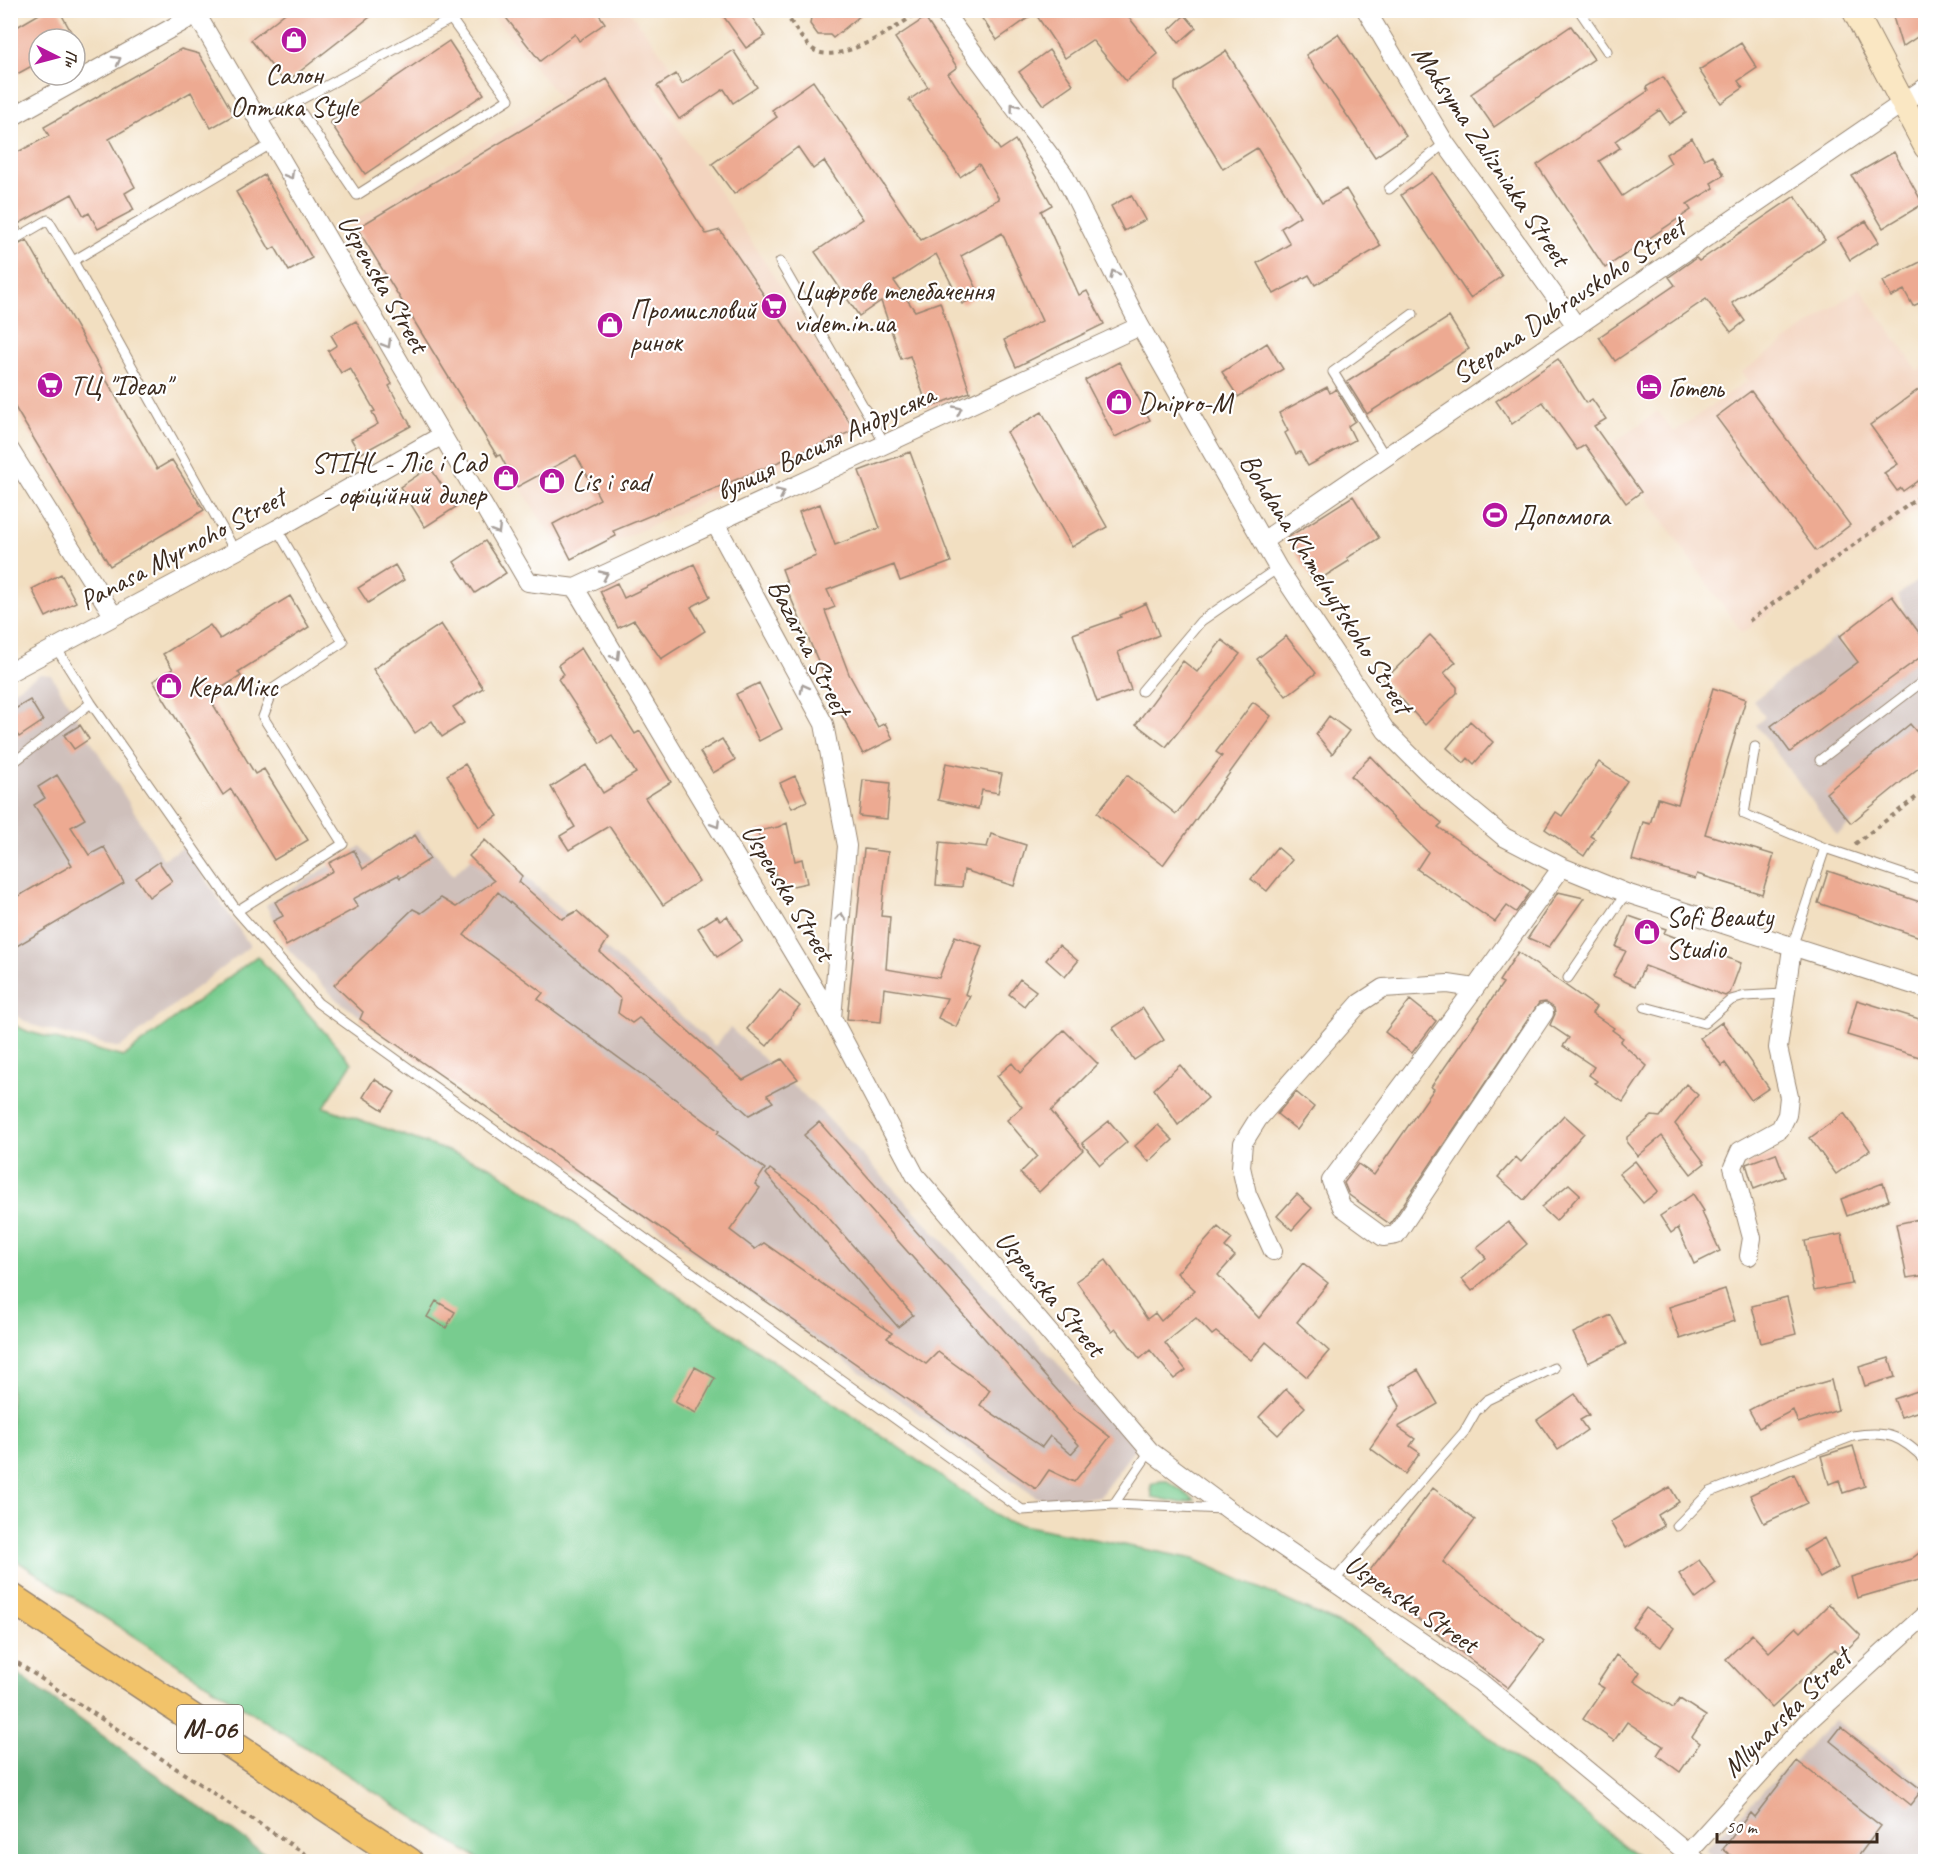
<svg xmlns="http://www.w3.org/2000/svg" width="1936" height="1872" font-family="Caveat,sans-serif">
<rect width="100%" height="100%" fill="#fff"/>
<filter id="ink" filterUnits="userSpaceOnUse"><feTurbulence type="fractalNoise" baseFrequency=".0167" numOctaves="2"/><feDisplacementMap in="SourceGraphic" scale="12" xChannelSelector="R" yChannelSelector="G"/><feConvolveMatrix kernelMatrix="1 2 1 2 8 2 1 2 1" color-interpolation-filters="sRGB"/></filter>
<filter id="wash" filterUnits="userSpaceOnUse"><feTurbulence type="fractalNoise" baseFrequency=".008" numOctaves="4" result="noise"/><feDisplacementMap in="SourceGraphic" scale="24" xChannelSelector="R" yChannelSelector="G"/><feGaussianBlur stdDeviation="1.35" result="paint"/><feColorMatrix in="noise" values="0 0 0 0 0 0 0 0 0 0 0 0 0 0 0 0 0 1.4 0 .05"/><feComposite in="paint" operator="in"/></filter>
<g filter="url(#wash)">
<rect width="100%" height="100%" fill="#f2dfc1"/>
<!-- built -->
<path fill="#f3d4bf" d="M489 11H630L675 72 653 89 871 426 569 563 349 224 559 97Z
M1860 288 1918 371 1925 366V504L1742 633 1610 445 1658 411 1674 432 1747 381 1742 372Z"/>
<!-- industrial -->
<path fill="#cfc0bb" d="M1925 575V762L1837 835 1756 725 1765 717 1753 701 1836 637 1847 652 1905 609 1897 596Z
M40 674 51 675 163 859 184 847 250 946 119 1048 32 1025 11 1013V692Z
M417 830 453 875 488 843 715 1046 730 1028 822 1112 1136 1447 1100 1496 1058 1503 1036 1497 337 1000 289 950 266 905 361 846 373 862Z
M1835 1720 1925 1785V1861H1718L1705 1849Z"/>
<!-- green -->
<path fill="#78cc8f" stroke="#5a7b56" stroke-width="1.5" d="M257 956 352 1063 324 1107 490 1166 1007 1522 1194 1559 1357 1632 1644 1861H481L11 1557 10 1023 29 1032 123 1057Z
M1160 1481H1167L1195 1500 1182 1503 1152 1497 1151 1485Z"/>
<!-- forest -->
<path fill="#62b07a" stroke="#4e6d4c" stroke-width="1.5" d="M10 1668 252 1845 276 1861H11Z"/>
<g id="blocks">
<!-- building -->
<path fill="#edaa92" d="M46 10H59L75 39H39V62L10 78V31Z
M289 10H379L285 83 251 40Z
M500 10H596L605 23 579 41 575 34 540 61Z
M719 10H747L765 36 746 48Z
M812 10H867L833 38 830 35H818L810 24Z
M976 10H1123L1158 54 1126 81 1092 40 1065 58 1035 13 997 40Z
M1891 10H1926V31L1902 47Z
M1185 15 1196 28 1179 43 1169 30Z
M925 18 957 67 948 74 1000 150 1015 140 1052 205 1041 211 1079 295 1087 291 1104 324 1016 367 1004 340 1042 321 1002 233 961 256 980 295 962 304 936 254 894 281 915 311 940 302 970 392 928 408 910 356 901 359 881 301 859 316 815 252 863 219 824 161 813 169 798 147 734 194 712 164 777 117 772 110 813 81 921 240 999 199 979 164 960 177 909 100 928 87 895 38Z
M1571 26 1594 59 1494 127 1471 94Z
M1338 34 1406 136 1375 157 1306 55Z
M449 41 484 94 365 174 330 122Z
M1741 43 1757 68 1738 81 1743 88 1721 103 1699 70Z
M181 49 199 54 234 115 211 128 191 92 109 139 135 187 125 193 134 210 98 229 89 213 84 216 72 194 18 224 20 228 10 234V156L49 136 44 127Z
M733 50 757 87 733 103 724 89 679 119 657 86 676 74 682 84Z
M1049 50 1073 84 1043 105 1019 72Z
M1226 51 1322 203 1346 189 1381 246 1315 285 1309 275 1274 294 1257 263 1290 244 1281 228 1300 216 1257 148 1223 169 1175 90V83Z
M1663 77 1686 113 1669 124 1660 110 1615 141 1620 148 1599 161 1622 196 1671 163 1666 154 1692 138 1704 159 1712 155 1724 175 1711 183 1714 188 1687 204 1691 210 1605 268 1537 165 1648 91 1646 87Z
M607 79 706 234 720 230 855 430 613 531 616 536 571 559 553 524 600 499 576 455 517 487 500 455 497 456 357 228Z
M1894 152 1923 204 1883 228 1852 176Z
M1433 173 1502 276 1470 298 1401 195Z
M264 175 312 258 289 271 275 247 270 250 236 192Z
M1131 195 1145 220 1124 231 1111 206Z
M1795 196 1825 240 1732 303 1745 321 1731 332 1706 299 1615 361 1599 337 1675 285 1669 277 1696 258 1699 261Z
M1866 221 1879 242 1850 260 1837 238Z
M27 240 157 469 172 460 204 510 110 566 10 399V249Z
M1926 259V300L1913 306 1904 290 1891 297 1883 281Z
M1449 317 1469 349 1367 414 1347 382Z
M356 321 392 384 389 386 411 426 360 454 351 439 378 424 372 412 375 411 350 368 341 373 328 351 337 345 331 335Z
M1267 343 1283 369 1238 397 1222 372Z
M1558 359 1586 403 1592 399 1606 419 1594 426 1641 492 1626 503 1585 445 1577 450 1543 402 1512 424 1496 401Z
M1119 362 1150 420 1115 437 1085 380Z
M1926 384V475L1903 491 1901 488 1897 491 1884 473 1898 464 1870 425Z
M1327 387 1330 393 1336 389 1355 421 1348 426 1355 440 1308 466 1300 452 1296 454 1285 433 1288 431 1279 413Z
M1751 391 1850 525 1816 551 1716 417Z
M1042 412 1107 527 1072 547 1007 432Z
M910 452 951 562 900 581 894 565 827 590 835 607 825 611 849 674 878 727 885 723 893 739 863 754 829 692 831 691 787 589 789 588 782 569 816 556 799 512 820 504 835 545 880 528 859 471Z
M430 467 456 507 425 527 400 487Z
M1353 496 1379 538 1347 558 1349 561 1314 583 1287 538Z
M485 541 506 573 475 593 454 562Z
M694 564 710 597 691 607 705 631 661 659 634 620 618 628 600 591 617 583 624 598Z
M395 565 404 580 368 603 358 588Z
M61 574 76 602 46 617 32 589Z
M290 596 309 627 238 672 241 676 218 690 221 695 211 701 255 774 264 769 308 840 274 860 231 789 223 795 153 681 173 669 163 654 210 625 220 639Z
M1892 596 1926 642V653L1790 752 1771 726 1858 662 1839 637Z
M1146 603 1159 635 1118 652 1131 690 1097 702 1073 634 1121 617 1120 615Z
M441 624 483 688 453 707 464 723 442 737 432 721 415 733 373 669Z
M1430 635 1456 662 1444 673 1457 687V693L1425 725 1384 680Z
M1286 636 1316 673 1286 696 1257 659Z
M1222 640 1240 654 1166 747 1136 724 1183 661 1197 672Z
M581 648 635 734 640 731 671 782 645 798 699 881 663 905 609 826 569 850 560 836 575 827 551 787 586 765 603 793 636 773 612 735 600 743 558 679 564 674 558 665Z
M759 683 782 729 759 741 736 694Z
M1713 688 1746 699 1705 834 1774 855 1762 894 1697 874 1695 879 1632 860 1643 822 1650 824 1658 798 1678 804Z
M30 700 43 721 19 737 10 725V712Z
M1253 702 1271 716 1163 865 1097 813 1127 775 1176 814 1222 756 1216 752Z
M1329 716 1349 731 1332 754 1316 734Z
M1470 721 1493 742 1474 764 1468 758 1464 763 1447 748Z
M1910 724 1926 743V762L1851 823 1826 793Z
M80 725 89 739 74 749 64 735Z
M722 739 735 760 713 773 700 752Z
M1371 756 1409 796 1442 823 1438 827 1531 891 1516 912 1507 906 1495 922 1417 869 1428 852 1351 776Z
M1599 762 1627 781 1590 836 1595 839 1584 856 1545 829 1556 812 1562 816Z
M946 763 1002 774 998 793 982 790 978 809 938 800Z
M465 764 498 816 479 827 447 775Z
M57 775 85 819 71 827 89 855 104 847 124 883 10 950V901L72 865 34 805 45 798 38 787Z
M795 776 807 801 792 808 780 783Z
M863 780 890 783 887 819 859 816Z
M787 823 795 861 802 859 807 883 778 889 775 872 766 874 758 831 778 827Z
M991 834 1026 845 1014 886 964 870 962 887 936 885 940 842 987 847Z
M415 835 430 859 400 878 398 875 353 899 358 907 286 946 273 921 283 916 275 902 333 871 329 863 354 850 363 869Z
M485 840 522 876 519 882 562 919 577 911 608 939 600 952 743 1080 782 1059 798 1079 767 1095 773 1102 749 1115 639 1018 632 1023 618 1013 621 999 498 892 464 935 543 993 538 999 719 1131 717 1134 765 1169 755 1184 760 1188 730 1230 755 1249 764 1243 892 1333 887 1338 926 1364 938 1352 990 1390 980 1405 1042 1447 1050 1436 1071 1454 1079 1445 804 1135 819 1122 1074 1409 1110 1437 1074 1482 1049 1470 1036 1489 360 1019 363 1012 334 985 413 909 421 913 441 898 456 907 494 881 469 856Z
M1277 847 1292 860 1267 891 1251 879Z
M864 849 888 852 881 916 890 917 886 969 939 978 955 936 982 946 965 994 970 996 956 1027 938 1018 947 998 884 988 881 1022 847 1019Z
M159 862 172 881 149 897 136 878Z
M1828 871 1926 904V939L1818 903Z
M1558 892 1584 898 1549 947 1528 938Z
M717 916 720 921 727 916 742 940 717 957 698 928Z
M1629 916 1666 929 1664 933 1741 963 1730 993 1725 996 1645 966 1635 986 1613 976 1626 951 1616 947Z
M1059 945 1078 961 1065 977 1046 960Z
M1518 952 1596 1007 1592 1013 1614 1028 1612 1030 1623 1038 1620 1042 1647 1066 1623 1102 1595 1083 1597 1081 1589 1075 1594 1067 1563 1046 1569 1038 1550 1025 1555 1014 1554 1008 1545 1002 1539 1003 1390 1224 1349 1195 1344 1183 1358 1164 1374 1175 1434 1089 1431 1087 1503 983 1499 981Z
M1020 979 1036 991 1024 1006 1009 994Z
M780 990 800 1006 767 1046 747 1029Z
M1410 1000 1436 1021 1412 1053 1385 1032Z
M1857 1000 1926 1021V1059L1847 1035Z
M1143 1008 1164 1040 1134 1060 1113 1028Z
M1722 1022 1769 1088 1751 1100 1725 1063 1722 1066 1700 1038Z
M1064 1030 1098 1064 1051 1111 1083 1150 1039 1192 1020 1173 1037 1156 1007 1120 1022 1107 997 1076 1012 1063 1020 1073Z
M1180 1065 1208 1098 1178 1125 1154 1089Z
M374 1079 395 1092 383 1110 363 1097Z
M1686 1084 1698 1095 1675 1124 1705 1163 1691 1174 1662 1136 1638 1156 1627 1143V1137L1652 1116 1660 1117Z
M1296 1092 1314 1107 1297 1130 1277 1114Z
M1844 1113 1870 1150 1836 1174 1810 1138Z
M1564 1115 1584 1133 1524 1200 1498 1177 1516 1157 1521 1162Z
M1109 1121 1127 1142 1100 1165 1082 1143Z
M1158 1125 1173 1140 1149 1162 1135 1146Z
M1776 1153 1785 1177 1754 1189 1746 1164Z
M1635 1161 1658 1191 1643 1203 1619 1174Z
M770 1169 815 1202 913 1315 898 1327 766 1174Z
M1883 1183 1889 1200 1847 1216 1841 1199Z
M1569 1184 1580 1194 1556 1221 1541 1207Z
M1297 1194 1312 1208 1292 1230 1277 1216Z
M1693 1194 1704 1211 1702 1212 1720 1251 1694 1264 1678 1228 1671 1233 1660 1216Z
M1919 1219 1926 1250V1275L1907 1278 1896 1224Z
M1508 1222 1527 1244 1472 1291 1462 1279 1486 1258 1477 1247Z
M1218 1227 1232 1239 1225 1247 1235 1256 1218 1275 1259 1318 1303 1263 1328 1283 1297 1322 1329 1351 1307 1377 1266 1342 1251 1360 1216 1332 1212 1335 1196 1318 1165 1343 1186 1370 1174 1379 1150 1350 1140 1359 1116 1329 1112 1332 1076 1281 1106 1260 1147 1319 1155 1313 1161 1321 1195 1290 1177 1273Z
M1842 1234 1852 1284 1814 1291 1805 1241Z
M1725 1289 1735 1321 1680 1339 1669 1307Z
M1787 1297 1796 1334 1761 1343 1752 1306Z
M436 1301 455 1312 446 1328 427 1317Z
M1611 1315 1626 1344 1588 1363 1573 1333Z
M1889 1358 1895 1377 1865 1386 1859 1367Z
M695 1367 715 1378 696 1413 675 1402Z
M1418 1370 1438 1404 1398 1427 1415 1439 1410 1446 1420 1453 1405 1474 1370 1448 1400 1406 1389 1387Z
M1831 1380 1838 1410 1798 1423 1793 1410 1759 1428 1749 1410 1773 1397Z
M1926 1388V1409L1901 1417 1894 1399Z
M1286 1389 1305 1407 1278 1435 1259 1417Z
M1575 1394 1589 1415 1580 1420 1587 1430 1558 1450 1537 1420Z
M1853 1446 1865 1486 1843 1493 1839 1480 1829 1484 1821 1456Z
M1794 1474 1807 1503 1764 1523 1750 1495Z
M1670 1487 1679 1502 1658 1515 1664 1526 1626 1548 1610 1522Z
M1433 1488 1475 1520 1443 1562 1544 1641 1508 1688 1364 1578Z
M1824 1538 1838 1568 1820 1578 1804 1550Z
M1926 1548V1578L1857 1598 1851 1577 1911 1559Z
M1699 1560 1716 1584 1696 1599 1679 1574Z
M1829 1604 1861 1636 1841 1655 1835 1649 1772 1708 1726 1659 1752 1634 1769 1652 1796 1627 1801 1632Z
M1646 1608 1674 1628 1661 1647 1632 1627Z
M1616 1655 1640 1672 1634 1681 1673 1708 1680 1699 1706 1716 1692 1737 1700 1743 1680 1772 1657 1755 1663 1746 1627 1722 1614 1741 1583 1719 1604 1688 1597 1684Z
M1841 1727 1922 1790 1910 1805 1830 1741Z
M1797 1761 1881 1826 1854 1862H1739L1723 1849 1750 1813 1754 1817Z"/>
</g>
</g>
<g filter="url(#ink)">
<use href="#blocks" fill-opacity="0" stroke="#968470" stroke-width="1.5"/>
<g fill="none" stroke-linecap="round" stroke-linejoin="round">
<defs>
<path id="service" d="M1579 10 1607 51
M259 122 451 19 509 99 357 195 295 103
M1389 189 1445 143
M10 242 48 220 73 261
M780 262 885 444
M1386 458 1333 372 1413 314
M235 551 73 261 271 144
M55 646 91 703 237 911 318 1003 1022 1510 1114 1504 1223 1509
M1142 691 1201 621 1278 568
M1755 747 1744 814 1825 848
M1820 760 1926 679
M10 765 91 703
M237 911 343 844 263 717 274 688 343 642 277 529
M1792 947 1825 848 1926 882
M1568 978 1626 893
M1645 1007 1704 1023 1731 1000 1745 996 1784 994
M1114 1504 1150 1451
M1677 1526 1710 1492 1853 1436C1887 1430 1902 1436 1926 1461
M1333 1582 1464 1432 1476 1411 1487 1400 1554 1368"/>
<path id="minor" d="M194 10 528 582 575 588 1140 326
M942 10 1063 173 1140 326 1278 568 1386 731 1433 778 1504 837 1562 867 1626 893 1926 989
M1366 10 1445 143 1577 327
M10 118 204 10
M10 450 113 615
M715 523 824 724 847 846 832 1018
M1263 541 1926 87
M575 588 832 1018 915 1175 1150 1451 1229 1510 1480 1682 1698 1862
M10 672 277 529 441 436
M1475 988 1331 1181 1342 1207 1383 1237 1396 1235 1544 1013
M1273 1251 1247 1194 1241 1167 1243 1143 1258 1119 1360 1003 1383 988 1448 984 1475 988 1562 867
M1749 1256 1752 1238 1733 1167 1740 1151 1780 1129 1787 1115 1789 1097 1778 1048 1792 948
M1689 1852 1805 1724 1926 1614"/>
<path id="secondary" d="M1854 10 1926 147"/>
<path id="trunk" d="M10 1597 409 1862"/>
</defs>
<!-- service casing -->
<use href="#service" stroke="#968470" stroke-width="11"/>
<!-- minor casing -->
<use href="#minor" stroke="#968470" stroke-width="20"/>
<!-- secondary casing -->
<use href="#secondary" stroke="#968470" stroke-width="26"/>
<!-- trunk casing -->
<use href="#trunk" stroke="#968470" stroke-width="31"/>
<!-- path -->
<path stroke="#968470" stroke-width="4" stroke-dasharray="4.5 4.5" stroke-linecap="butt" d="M785 13C793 24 803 43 814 50 838 66 901 26 920 10
M1749 621 1926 492
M1855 844 1926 790
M10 1658 317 1862"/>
<!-- service -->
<use href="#service" stroke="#fff" stroke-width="9"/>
<!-- minor -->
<use href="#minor" stroke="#fff" stroke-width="18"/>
<!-- secondary -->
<use href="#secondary" stroke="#fae7c3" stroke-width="24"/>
<!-- trunk -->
<use href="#trunk" stroke="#f2c36a" stroke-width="28"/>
</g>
<!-- one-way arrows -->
<defs><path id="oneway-chevron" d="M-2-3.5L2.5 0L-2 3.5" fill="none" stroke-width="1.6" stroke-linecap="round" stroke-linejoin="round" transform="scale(1.5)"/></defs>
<g stroke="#a79f9a">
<use href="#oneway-chevron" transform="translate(117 60) rotate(-29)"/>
<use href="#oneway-chevron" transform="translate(1014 107) rotate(-127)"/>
<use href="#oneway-chevron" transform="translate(290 175) rotate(60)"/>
<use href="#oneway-chevron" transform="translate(1114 274) rotate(-117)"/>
<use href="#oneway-chevron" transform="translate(387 344) rotate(60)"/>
<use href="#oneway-chevron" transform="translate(958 410) rotate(-25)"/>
<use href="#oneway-chevron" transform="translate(781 493) rotate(-25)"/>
<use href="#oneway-chevron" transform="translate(497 530) rotate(59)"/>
<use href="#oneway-chevron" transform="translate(604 575) rotate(-25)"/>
<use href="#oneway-chevron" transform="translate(616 656) rotate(59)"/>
<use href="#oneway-chevron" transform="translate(804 688) rotate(-119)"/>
<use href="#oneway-chevron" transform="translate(716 824) rotate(59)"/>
<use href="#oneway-chevron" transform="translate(841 917) rotate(-85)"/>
</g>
</g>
<!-- icons -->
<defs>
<symbol id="shop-disc" viewBox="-11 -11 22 22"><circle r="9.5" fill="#b5179e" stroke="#fff"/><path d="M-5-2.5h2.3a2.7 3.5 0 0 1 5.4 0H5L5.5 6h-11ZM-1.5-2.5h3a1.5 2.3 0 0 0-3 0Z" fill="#fff"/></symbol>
<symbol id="supermarket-disc" viewBox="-11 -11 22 22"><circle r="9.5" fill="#b5179e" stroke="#fff"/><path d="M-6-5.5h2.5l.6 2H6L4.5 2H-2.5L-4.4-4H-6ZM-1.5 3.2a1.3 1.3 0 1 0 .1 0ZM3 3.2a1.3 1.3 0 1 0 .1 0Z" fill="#fff"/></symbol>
<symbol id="hotel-disc" viewBox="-11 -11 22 22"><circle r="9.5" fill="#b5179e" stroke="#fff"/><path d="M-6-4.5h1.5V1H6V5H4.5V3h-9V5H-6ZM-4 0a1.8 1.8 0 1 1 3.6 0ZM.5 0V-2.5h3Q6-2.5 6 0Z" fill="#fff"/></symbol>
<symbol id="stadium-disc" viewBox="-11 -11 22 22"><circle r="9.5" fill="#b5179e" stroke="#fff"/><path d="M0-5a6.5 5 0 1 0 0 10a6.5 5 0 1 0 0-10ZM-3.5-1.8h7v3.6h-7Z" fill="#fff"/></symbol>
</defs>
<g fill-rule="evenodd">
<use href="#shop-disc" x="279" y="25" width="30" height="30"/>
<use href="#supermarket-disc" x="759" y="291" width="30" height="30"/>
<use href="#shop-disc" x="595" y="310" width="30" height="30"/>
<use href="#supermarket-disc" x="35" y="370" width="30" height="30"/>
<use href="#hotel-disc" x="1634" y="372" width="30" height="30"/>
<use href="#shop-disc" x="1104" y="387" width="30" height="30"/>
<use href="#shop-disc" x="491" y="463" width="30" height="30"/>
<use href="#shop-disc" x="537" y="466" width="30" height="30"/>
<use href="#stadium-disc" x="1480" y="500" width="30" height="30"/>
<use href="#shop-disc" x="154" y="671" width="30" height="30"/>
<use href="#shop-disc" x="1632" y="917" width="30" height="30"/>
</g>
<g text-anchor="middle" stroke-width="4.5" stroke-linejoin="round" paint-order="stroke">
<!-- shield labels -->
<rect fill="#fff" stroke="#766a62" stroke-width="1.5" x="177" y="1705" width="66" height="48" rx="4.5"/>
<g font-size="27" font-weight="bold" fill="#3b2a1e">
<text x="210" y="1738">М-06</text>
</g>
<!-- poi labels -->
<g font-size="28" fill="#3b2a1e" stroke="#fff" text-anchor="start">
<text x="294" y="84" text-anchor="middle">Салон<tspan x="294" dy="32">Оптика Style</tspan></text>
<text x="794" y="300">Цифрове телебачення<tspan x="794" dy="32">videm.in.ua</tspan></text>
<text x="630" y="319">Промисловий<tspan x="630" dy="32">ринок</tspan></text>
<text x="70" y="395">ТЦ "Ідеал"</text>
<text x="1668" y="397">Готель</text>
<text x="1138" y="412">Dnipro-M</text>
<text x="486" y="472" text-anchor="end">STIHL - Ліс і Сад<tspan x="486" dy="32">- офіційний дилер</tspan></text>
<text x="572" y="491">Lis i sad</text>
<text x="1514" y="525">Допомога</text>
<text x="188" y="696">КераМікс</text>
<text x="1666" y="926">Sofi Beauty<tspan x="1666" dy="32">Studio</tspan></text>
</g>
<!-- street labels -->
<g font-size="28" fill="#3b2a1e" stroke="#fff">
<text transform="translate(1492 155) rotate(56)" y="10">Maksyma Zalizniaka Street</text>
<text transform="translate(384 283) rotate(60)" y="10">Uspenska Street</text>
<text transform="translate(1568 300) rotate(-34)" y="10">Stepana Dubravskoho Street</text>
<text transform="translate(825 442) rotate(-25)" y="10">вулиця Василя Андрусяка</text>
<text transform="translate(182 548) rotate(-28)" y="10">Panasa Myrnoho Street</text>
<text transform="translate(1327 583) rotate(58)" y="10">Bohdana Khmelnytskoho Street</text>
<text transform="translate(810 647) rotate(63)" y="10">Bazarna Street</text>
<text transform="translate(789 892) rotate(59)" y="10">Uspenska Street</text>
<text transform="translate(1051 1293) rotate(50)" y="10">Uspenska Street</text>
<text transform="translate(1412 1603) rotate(34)" y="10">Uspenska Street</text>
<text transform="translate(1786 1712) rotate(-45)" y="10">Mlynarska Street</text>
</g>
</g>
<!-- margin -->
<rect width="1936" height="1872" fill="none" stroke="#fff" stroke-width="36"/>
<!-- north arrow -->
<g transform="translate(57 57) rotate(96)"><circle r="28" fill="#ffffff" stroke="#b1aaa5" stroke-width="1.5"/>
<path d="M0-4.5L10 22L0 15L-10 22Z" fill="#b5179e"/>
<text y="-9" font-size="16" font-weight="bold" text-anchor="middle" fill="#3b2a1e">Пн</text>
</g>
<!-- scale -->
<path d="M1717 1833v9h160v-9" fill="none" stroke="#3b2a1e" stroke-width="3"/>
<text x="1726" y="1833" font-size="18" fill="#3b2a1e" stroke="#ffffff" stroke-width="4.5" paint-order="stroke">50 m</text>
</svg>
